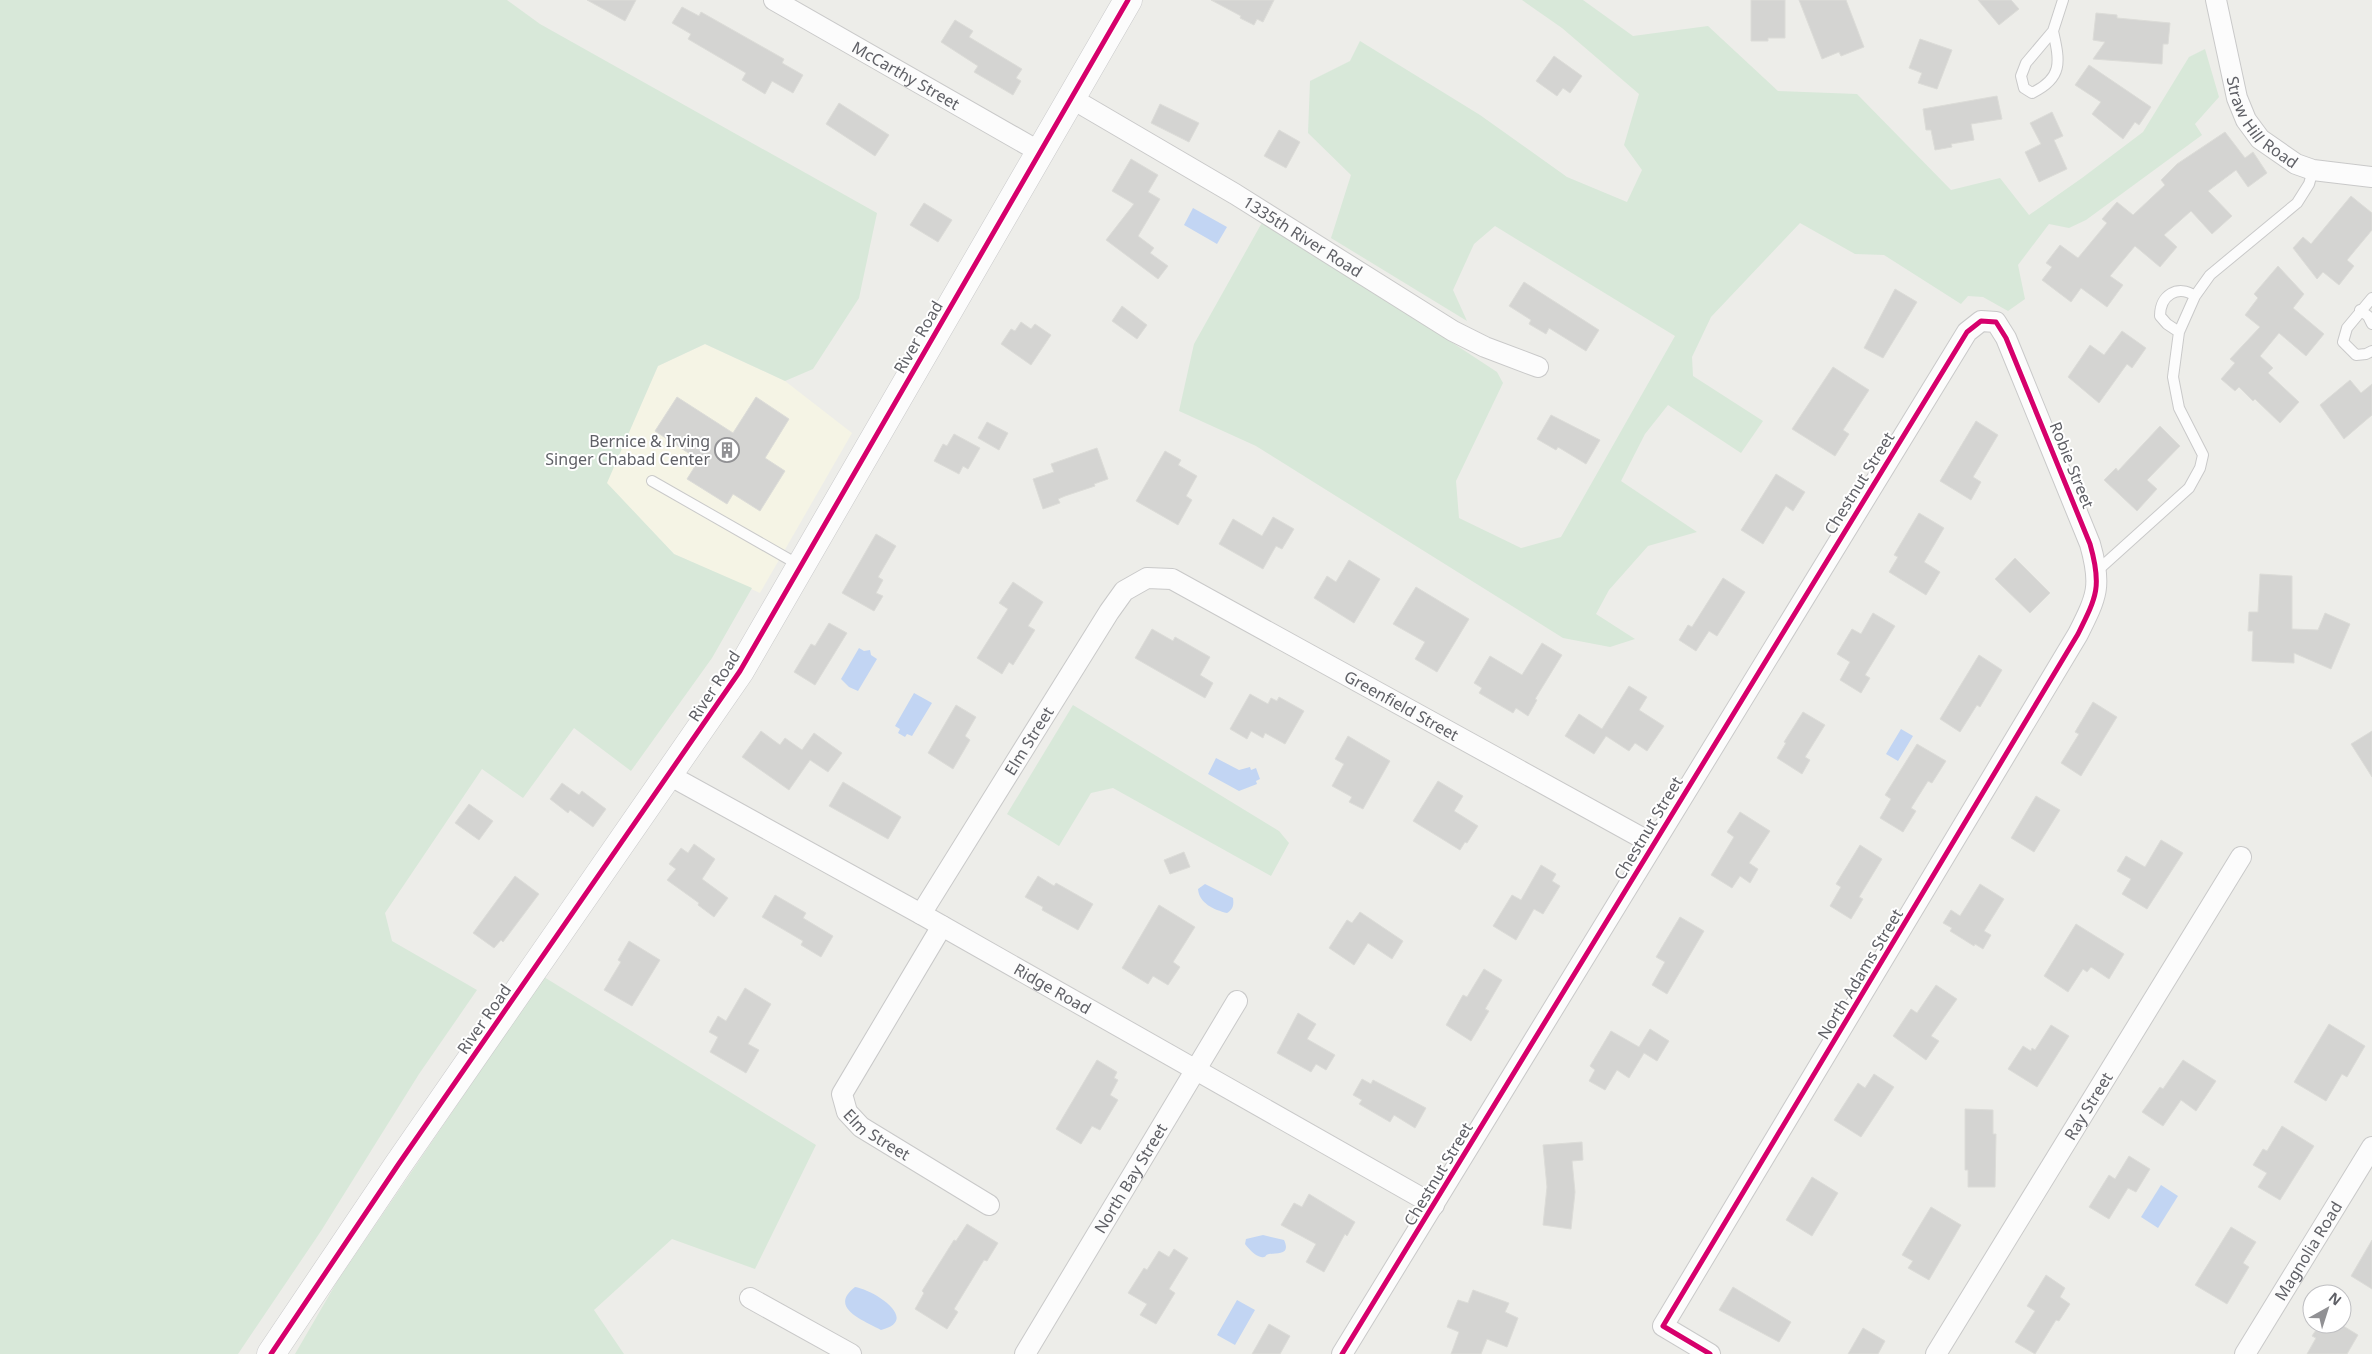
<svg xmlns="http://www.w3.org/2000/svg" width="2372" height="1354" font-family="'Noto Sans',sans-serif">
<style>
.commercial{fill:#f5f4e5}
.green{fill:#d8e8d9}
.water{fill:#c2d5f3}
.building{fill:#d4d4d2;stroke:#dcdcd8}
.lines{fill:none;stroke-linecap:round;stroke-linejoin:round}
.lane-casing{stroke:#c9c9c9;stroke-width:12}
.street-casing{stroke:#c9c9c9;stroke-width:22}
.secondary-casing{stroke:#c9c9ca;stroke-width:29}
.lane{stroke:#fcfcfc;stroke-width:10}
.street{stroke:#fcfcfc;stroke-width:20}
.secondary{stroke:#fcfcfc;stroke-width:28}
.cycleway-casing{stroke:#fff;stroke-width:8}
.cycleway{stroke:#d6006c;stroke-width:5}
.labels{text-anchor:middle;stroke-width:4;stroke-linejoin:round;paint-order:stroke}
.street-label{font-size:16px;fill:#5f6066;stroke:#fff}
.poi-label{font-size:16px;fill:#5f6066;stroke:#fff;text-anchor:end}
</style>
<rect width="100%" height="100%" fill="#edede9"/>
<!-- commercial -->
<path class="commercial" d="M705 344 785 381 852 433 760 593 674 554 606 483 658 366Z"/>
<!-- green -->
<path class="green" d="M0 0H507L540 24 877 213 859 298 813 369 785 381 705 344 658 366 607 483 674 554 752 588 712 658 631 771 574 728 523 798 482 769 385 913 392 941 477 990 419 1074 321 1231 238 1354H0Z
M1522 0H1583L1633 36 1708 26 1778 91 1857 94 1951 190 2000 178 2029 215 2082 178 2143 132 2189 57 2205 49 2219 97 2195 124 2202 135 2086 220 2069 228 2049 224 2018 265 2025 299 2008 311 1983 297 1968 296 1961 304 1884 255 1855 254 1800 223 1711 317 1692 357 1693 376 1763 421 1741 453 1668 405 1645 434 1621 481 1697 532 1648 546 1609 590 1596 614 1635 639 1610 647 1563 638 1256 446 1179 411 1194 344 1264 219 1497 372 1503 383 1456 481 1459 518 1521 548 1561 537 1675 336 1495 226 1474 244 1453 290 1467 321 1331 238 1351 175 1308 133 1310 81 1350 61 1360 41 1480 115 1567 177 1627 202 1642 170 1624 145 1639 94 1562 28Z
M1073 705 1279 831 1289 843 1271 876 1113 788 1091 793 1059 846 1007 814Z
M544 977 816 1145 755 1269 672 1239 594 1310 624 1354H295L338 1280Z"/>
<!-- water -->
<path class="water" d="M1193 208 1227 227 1217 244 1184 225Z
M859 648 864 651 870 650 871 655 877 659 858 691 849 687 841 679Z
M914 693 932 703 912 736 907 734 905 737 898 733 900 729 895 726Z
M1901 729 1913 736 1898 761 1886 754Z
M1216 758 1239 770 1250 767 1251 770 1256 768 1260 779 1256 781 1257 784 1239 791 1208 774Z
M1205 884 1233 898C1234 905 1233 909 1227 913 1214 910 1199 903 1198 889Z
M2161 1185 2178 1196 2158 1228 2141 1217Z
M1263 1235 1284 1240C1291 1255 1278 1253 1269 1254 1264 1255 1267 1258 1261 1257 1255 1256 1249 1249 1245 1244L1246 1239Z
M855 1287C874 1290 921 1320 881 1330 863 1320 828 1308 855 1287Z
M1237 1300 1255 1310 1235 1345 1217 1335Z"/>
<!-- building -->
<path class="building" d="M587 0H636L625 21Z
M1211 0H1274L1263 22 1257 19 1254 25 1240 18 1241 16Z
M1751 0H1785V38H1768V41H1751Z
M1799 0H1846L1864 47 1841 56 1839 52 1822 59Z
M1978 0H2011L2019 9 1999 25Z
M682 7 699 16 701 12 784 59 782 63 803 75 793 93 772 81 765 94 742 80 746 73 688 39 691 34 672 23Z
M2096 13 2117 15V18L2170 23 2168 44H2163L2162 64 2093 59 2105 42 2093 40Z
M955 20 973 31 969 37 1022 69 1016 78 1021 81 1013 95 974 72 978 66 941 42Z
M1920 39 1952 50 1937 89 1918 83 1922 73 1909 68Z
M1554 56 1582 76 1570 93 1563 88 1557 96 1536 81Z
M2089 65 2151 107 2139 125 2135 122 2123 139 2092 114 2101 102 2075 85Z
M1997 96 2002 119 1971 124 1974 140 1951 144 1952 147 1935 150 1931 130H1926L1923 109Z
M839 103 889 135 875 156 826 124Z
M1160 104 1199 123 1189 142 1151 123Z
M2052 112 2063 136 2054 140 2067 169 2039 182 2025 152 2041 144 2030 123Z
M1279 130 1300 142 1286 168 1264 156Z
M2225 132 2245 158 2253 152 2267 173 2248 187 2236 170 2208 191 2232 216 2212 234 2191 211 2164 235 2177 247 2160 267 2135 246 2110 276 2123 285 2107 307 2081 288 2071 302 2042 280 2052 267 2046 263 2060 245 2078 258 2107 223 2102 219 2117 202 2133 215 2165 185 2161 180 2177 164Z
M1131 159 1158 175 1148 192 1160 199 1138 236 1154 248 1150 253 1168 266 1158 279 1106 240 1134 204 1112 191Z
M2351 196 2372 213V230L2347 260 2354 266 2339 285 2323 272 2317 279 2293 248 2303 237 2311 244Z
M924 203 952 220 938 242 910 225Z
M2278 266 2304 294 2293 308 2324 334 2306 356 2279 333 2260 356 2273 368 2268 373 2299 402 2280 423 2255 399 2253 401 2239 387 2235 391 2221 379 2235 363 2230 359 2260 327 2245 315 2258 298 2254 294Z
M1524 282 1599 330 1586 351 1549 328 1546 334 1529 324 1531 320 1509 306Z
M1895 289 1917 302 1883 358 1864 348Z
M1122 306 1147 325 1137 339 1112 321Z
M1021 322 1031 329 1035 324 1051 335 1031 365 1001 344 1011 329 1015 331Z
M2122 331 2146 348 2132 368 2127 364 2099 403 2068 377 2090 345 2104 355Z
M1833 367 1869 390 1843 430 1849 434 1835 456 1792 429Z
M2350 380 2361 393 2372 384V415L2344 439 2320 405Z
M677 397 733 433 756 397 789 419 765 458 785 471 760 511 733 494 727 504 687 479 699 460 655 431Z
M1551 415 1600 440 1586 464 1558 447 1556 450 1537 439Z
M1976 421 1998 435 1973 477 1981 482 1971 500 1940 481Z
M987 422 1008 433 999 450 978 438Z
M2160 426 2180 446 2147 480 2157 489 2137 511 2104 480 2116 468 2118 471Z
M954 434 980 448 968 469 963 466 959 474 934 461 943 444 947 446Z
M1097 448 1108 479 1094 484 1095 486 1065 496 1058 499 1060 503 1043 509 1033 479 1054 472 1051 464Z
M1165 451 1181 460 1178 465 1197 476 1186 496 1192 500 1178 525 1136 501Z
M1776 474 1805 492 1793 511 1786 506 1763 544 1741 530Z
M1919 513 1944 528 1924 562 1940 572 1926 595 1889 572 1898 557 1894 555Z
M1273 517 1294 529 1282 549 1276 546 1263 569 1219 544 1233 519 1262 536Z
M876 534 896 546 878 577 883 580 876 593 883 596 874 611 842 593Z
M2015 558 2050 593 2030 613 1995 579Z
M1349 560 1380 579 1354 623 1314 598 1327 576 1336 582Z
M2260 574 2292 576V629L2318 630 2325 613 2350 624 2331 669 2294 653V663L2252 661 2253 631H2248L2249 612H2258Z
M1723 578 1745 592 1717 636 1709 631 1696 651 1679 640 1688 625 1692 627Z
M1013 582 1043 602 1028 626 1035 630 1013 665 1009 662 1002 674 977 658 1008 609 999 603Z
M1416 587 1469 619 1437 672 1415 659 1425 642 1393 624Z
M1873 613 1895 626 1865 675 1870 678 1861 693 1840 680 1850 662 1837 654 1852 629 1861 634Z
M829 623 847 633 815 685 794 672 811 644 815 646Z
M1152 629 1173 641 1175 637 1210 657 1200 675 1213 683 1205 698 1135 658Z
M1542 643 1562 655 1535 699 1537 700 1528 716 1516 708 1513 713 1479 693 1482 688 1474 683 1490 656 1522 675Z
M1979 655 2002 670 1980 707 1977 705 1960 732 1940 719Z
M1629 686 1647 697 1639 710 1664 726 1647 751 1635 743 1629 751 1606 736 1594 754 1565 736 1579 714 1602 729Z
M1250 694 1268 704 1271 698 1277 701 1279 697 1304 711 1285 744 1265 733 1263 738 1251 731 1247 739 1230 729Z
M2093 702 2117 717 2081 776 2061 763 2079 734 2075 732Z
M956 705 976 717 965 736 970 740 953 769 928 753Z
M1803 712 1825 725 1805 757 1810 760 1802 774 1777 758 1786 743 1784 742Z
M761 731 780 745 785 738 802 750 814 733 842 753 828 772 810 760 789 790 742 757Z
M2372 731V777L2351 744Z
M1348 736 1390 761 1363 809 1349 802 1352 797 1332 786 1344 764 1335 759Z
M1917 744 1946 761 1932 783 1928 781 1911 808 1916 811 1903 832 1880 818 1891 799 1885 795Z
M1438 781 1463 796 1454 811 1478 826 1467 843 1465 842 1460 850 1413 821Z
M843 782 901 817 888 839 829 806Z
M562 783 579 795 582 791 606 809 593 827 570 810 568 813 550 799Z
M2036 796 2060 810 2034 852 2011 838Z
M469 804 493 821 479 840 455 823Z
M1740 812 1770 831 1749 863 1758 869 1750 883 1740 876 1732 888 1711 875 1734 837 1727 832Z
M2161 840 2183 853 2147 909 2122 894 2131 879 2117 871 2126 856 2145 867Z
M694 844 715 859 702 879 728 898 714 917 698 905 699 903 667 880 676 869 669 864 681 848 688 853Z
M1860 845 1882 859 1859 897 1863 899 1851 919 1830 906 1841 887 1836 884Z
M1184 852 1190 867 1170 874 1164 860Z
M1541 865 1556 874 1552 881 1560 886 1543 914 1534 909 1516 940 1493 926 1512 895 1521 900Z
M515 876 539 894 503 942 501 940 494 948 473 933Z
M1038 876 1054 886 1056 883 1093 904 1078 930 1042 910 1043 907 1025 897Z
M1980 884 2004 899 1984 931 1991 935 1983 949 1975 944 1974 946 1950 931 1952 928 1943 923 1951 910 1960 916Z
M775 895 806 913 803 918 833 936 821 957 801 945 803 941 762 917Z
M1159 905 1195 927 1173 962 1180 967 1168 985 1153 976 1148 984 1122 968Z
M1360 912 1403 941 1392 959 1368 943 1354 965 1329 948 1347 920 1352 923Z
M1680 917 1704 931 1667 994 1652 985 1665 962 1656 957Z
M2076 924 2124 954 2109 979 2091 967 2087 972 2083 969 2068 992 2044 976Z
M629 941 660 960 632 1006 604 990 621 962 618 960Z
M1484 969 1502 980 1485 1009 1489 1011 1471 1041 1446 1025 1463 995 1467 997Z
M1936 985 1957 999 1931 1036 1939 1041 1926 1060 1893 1036 1911 1009 1917 1013Z
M745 988 771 1004 748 1044 759 1050 746 1073 710 1052 718 1037 709 1032 718 1016 726 1021Z
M1298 1013 1316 1024 1307 1039 1335 1055 1326 1070 1316 1064 1311 1072 1277 1053Z
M2329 1024 2365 1046 2347 1077 2342 1074 2326 1101 2294 1082Z
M2051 1025 2069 1036 2037 1087 2008 1069 2023 1046 2031 1051 2032 1048 2035 1050Z
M1650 1029 1669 1041 1657 1061 1644 1053 1629 1078 1617 1070 1605 1090 1589 1081 1595 1070 1590 1066 1611 1031 1639 1047Z
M1097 1060 1117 1072 1114 1078 1118 1080 1110 1095 1118 1100 1100 1130 1092 1126 1081 1144 1056 1129Z
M2183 1060 2216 1081 2196 1111 2181 1100 2163 1126 2142 1112 2160 1087 2163 1089Z
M1874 1074 1894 1087 1861 1137 1834 1120 1858 1083 1865 1088Z
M1362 1079 1371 1084 1373 1080 1426 1108 1415 1128 1394 1115 1390 1122 1359 1104 1362 1100 1353 1095Z
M1965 1109 1993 1110V1134H1996L1995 1187H1968V1170H1965Z
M2282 1126 2314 1146 2280 1200 2258 1187 2267 1173 2253 1165 2263 1149 2267 1151Z
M1582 1142 1583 1160 1572 1161 1575 1192 1571 1229 1543 1225 1547 1187 1543 1145Z
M2129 1156 2150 1169 2136 1192 2128 1188 2109 1219 2089 1207 2109 1175 2115 1179Z
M1812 1177 1838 1193 1812 1236 1786 1220Z
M1309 1194 1355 1222 1347 1236 1345 1234 1324 1272 1306 1262 1316 1244 1281 1225 1294 1203 1302 1207Z
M1931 1207 1961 1225 1929 1280 1908 1268 1913 1261 1902 1255Z
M967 1224 998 1243 987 1261 984 1260 954 1309 958 1312 947 1329 915 1309 924 1293 922 1291 954 1240 956 1241Z
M2231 1227 2256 1242 2243 1263 2249 1267 2227 1304 2195 1285Z
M2372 1240V1289L2351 1276Z
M1174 1249 1188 1258 1169 1289 1175 1293 1156 1324 1140 1315 1147 1304 1128 1293 1144 1268 1147 1270 1159 1251 1169 1257Z
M2046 1275 2065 1288 2060 1297 2070 1304 2059 1321 2056 1320 2035 1354 2015 1342 2035 1311 2027 1306Z
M1733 1287 1791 1322 1779 1342 1719 1310Z
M1473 1290 1509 1303 1505 1312 1518 1318 1507 1347 1487 1339 1481 1354H1451L1459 1332 1447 1327 1458 1300 1468 1303Z
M1269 1324 1290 1336 1280 1354H1252Z
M2320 1324H2340L2358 1335 2347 1354H2307L2316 1338 2312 1336Z
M1863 1328 1885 1341 1878 1354H1848Z"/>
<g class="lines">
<defs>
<path id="lane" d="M2053 31C2060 62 2063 78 2032 93L2024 88 2021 76 2026 63 2053 31 2063 0
M2372 298 2347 328 2343 342 2356 355 2366 354 2372 351
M2360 310 2368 316 2372 324
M2179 332 2167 324 2160 316C2160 295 2178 284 2195 296
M652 481 799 565
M2098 570 2189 488 2200 468 2203 455 2179 408 2173 377 2179 332 2195 296 2210 275 2297 203 2309 184 2313 170"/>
<g id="street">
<path id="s1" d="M774 0 1040 152"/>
<path id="s2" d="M2216 0 2237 98 2246 120 2260 139 2296 164 2313 170 2372 177"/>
<path id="s3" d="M1071 98 1235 194 1453 331 1485 347 1538 367"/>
<path id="s4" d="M669 775 921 914 1434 1205"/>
<path id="s5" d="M921 914 1109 612 1124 591 1147 578 1172 579 1653 844"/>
<path id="s6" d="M942 926 842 1094 847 1112 861 1127 989 1205"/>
<path d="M750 1298 851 1354"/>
<path id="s7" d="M1025 1354 1237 1001"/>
<path d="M1342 1354 1967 332 1981 321 1996 322 2006 338 2090 544C2102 586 2097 596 2078 634L1663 1326 1710 1354"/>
<path id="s8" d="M1936 1354 2241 857"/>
<path id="s9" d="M2245 1354 2372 1147"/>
</g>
<path id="secondary" d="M271 1354 398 1165 740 671 1128 0"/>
</defs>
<!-- lane casing -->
<use href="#lane" class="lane-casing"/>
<!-- street casing -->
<use href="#street" class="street-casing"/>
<!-- secondary casing -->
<use href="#secondary" class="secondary-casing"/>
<!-- lane -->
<use href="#lane" class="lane"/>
<!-- street -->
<use href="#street" class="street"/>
<!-- secondary -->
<use href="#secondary" class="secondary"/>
<defs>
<path id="cycleway" d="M271 1354 398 1165 740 671 1128 0
M1342 1354 1967 332 1981 321 1996 322 2006 338 2090 544C2102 586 2097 596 2078 634L1663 1326 1710 1354"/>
</defs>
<!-- cycleway casing -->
<use href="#cycleway" class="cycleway-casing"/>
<!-- cycleway -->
<use href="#cycleway" class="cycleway"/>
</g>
<!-- icons -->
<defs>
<symbol id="building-ring" viewBox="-11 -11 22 22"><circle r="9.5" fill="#fff" stroke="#919194" stroke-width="1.5"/><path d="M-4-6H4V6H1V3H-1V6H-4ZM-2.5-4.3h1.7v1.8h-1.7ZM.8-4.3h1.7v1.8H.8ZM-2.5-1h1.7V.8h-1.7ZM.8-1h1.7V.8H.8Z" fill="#919194"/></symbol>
</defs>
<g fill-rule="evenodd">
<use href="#building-ring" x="713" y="436" width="28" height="28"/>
</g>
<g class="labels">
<!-- street labels -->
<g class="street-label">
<text dy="6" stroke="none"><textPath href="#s1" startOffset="152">McCarthy Street</textPath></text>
<text dy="6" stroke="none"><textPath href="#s2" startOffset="135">Straw Hill Road</textPath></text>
<text dy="6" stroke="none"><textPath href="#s3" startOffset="270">1335th River Road</textPath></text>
<text transform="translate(918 337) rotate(-60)" y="6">River Road</text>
<text transform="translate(2072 465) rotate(68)" y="6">Robie Street</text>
<text transform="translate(1859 483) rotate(-58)" y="6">Chestnut Street</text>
<text transform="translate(714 686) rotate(-57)" y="6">River Road</text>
<text dy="6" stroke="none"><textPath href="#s5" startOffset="695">Greenfield Street</textPath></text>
<text dy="6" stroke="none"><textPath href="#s5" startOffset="204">Elm Street</textPath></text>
<text transform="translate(1648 828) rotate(-59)" y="6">Chestnut Street</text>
<text transform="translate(1860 974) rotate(-59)" y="6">North Adams Street</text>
<text dy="6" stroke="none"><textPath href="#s4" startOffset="439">Ridge Road</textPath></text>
<text transform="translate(484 1019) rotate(-55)" y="6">River Road</text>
<text dy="6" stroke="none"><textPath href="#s8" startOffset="291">Ray Street</textPath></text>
<text dy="6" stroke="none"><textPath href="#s6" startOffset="252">Elm Street</textPath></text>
<text transform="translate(1438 1174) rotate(-59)" y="6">Chestnut Street</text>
<text dy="6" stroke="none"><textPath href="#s7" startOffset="205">North Bay Street</textPath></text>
<text dy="6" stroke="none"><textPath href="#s9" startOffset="121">Magnolia Road</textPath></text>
</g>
<!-- poi labels -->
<g class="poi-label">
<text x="710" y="447">Bernice &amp; Irving<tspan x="710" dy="18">Singer Chabad Center</tspan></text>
</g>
</g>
<!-- north arrow -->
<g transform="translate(2327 1309) rotate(39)"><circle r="24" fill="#ffffff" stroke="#bfbfc2"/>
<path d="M0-4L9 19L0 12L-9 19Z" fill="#919194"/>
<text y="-8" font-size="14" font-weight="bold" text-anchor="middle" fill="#5f6066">N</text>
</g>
</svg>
